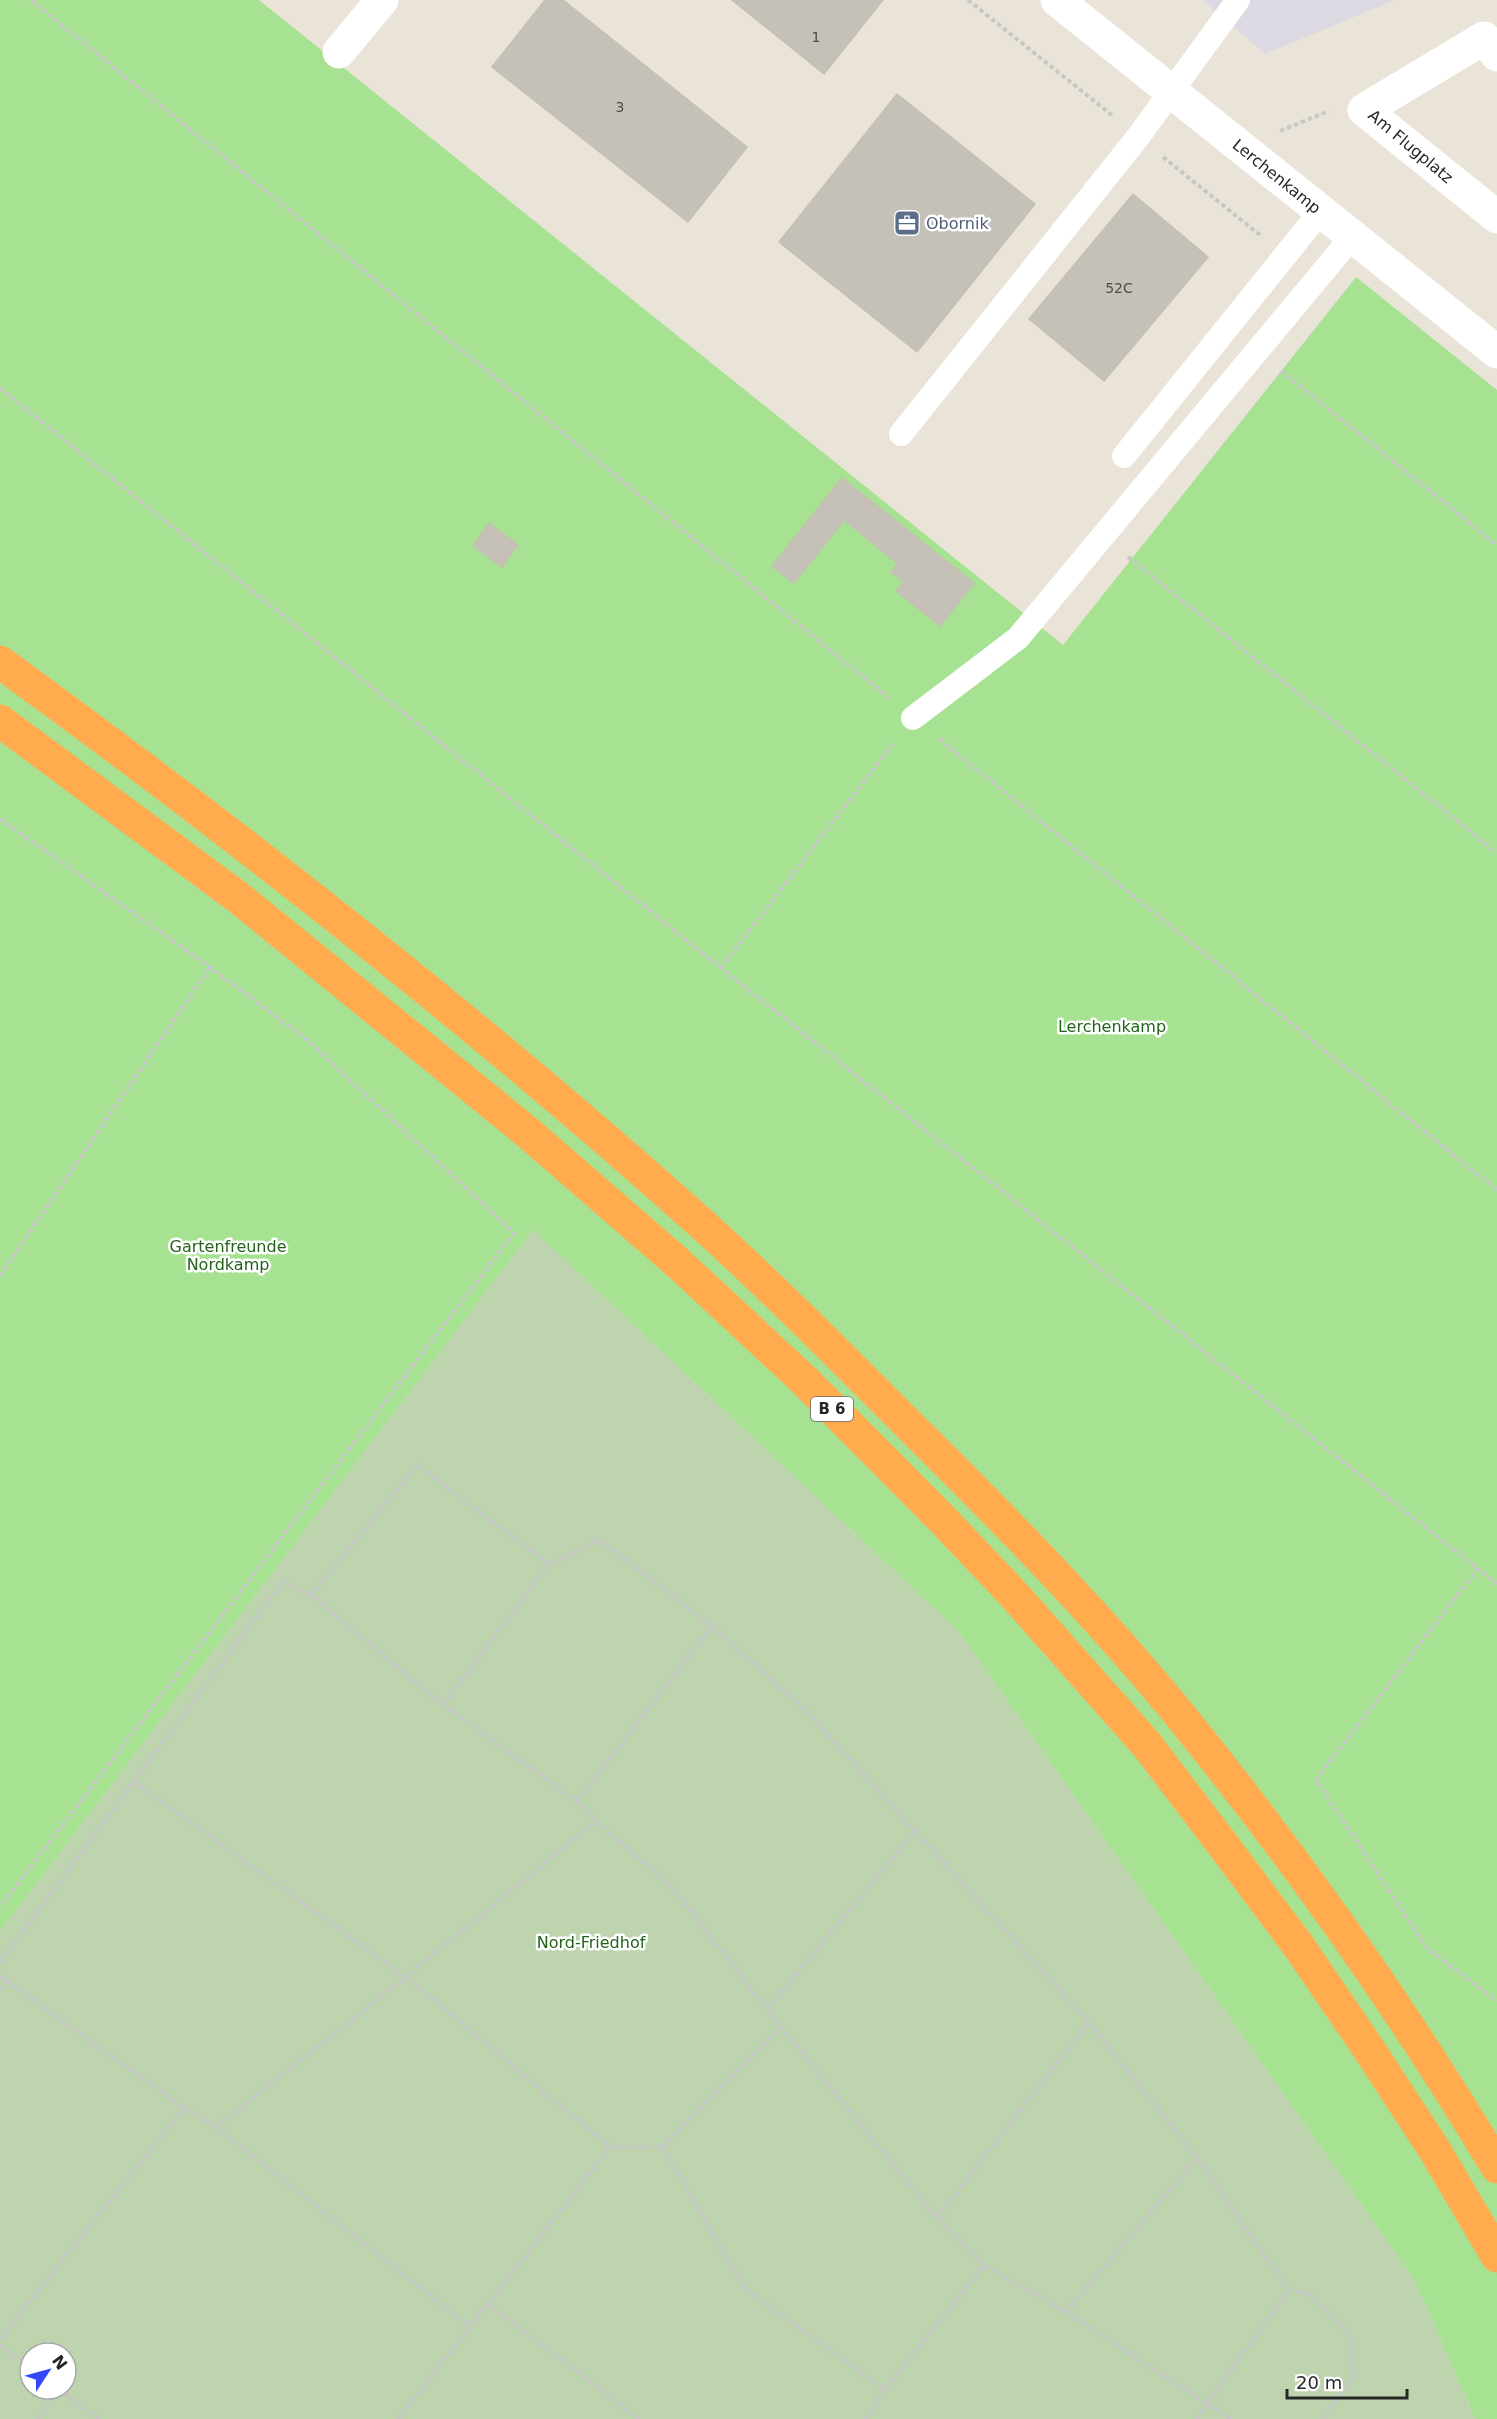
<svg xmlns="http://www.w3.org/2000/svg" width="1497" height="2419" font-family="'DejaVu Sans',sans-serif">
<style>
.industrial{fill:#dcd9e2}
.green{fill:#a7e293}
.cemetery{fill:#bed4af;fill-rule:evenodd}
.building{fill:#c5c1b8;stroke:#c5c0b2;stroke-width:1.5}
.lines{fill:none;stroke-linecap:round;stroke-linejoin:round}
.path{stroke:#c7c7c7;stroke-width:4;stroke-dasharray:4.5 3;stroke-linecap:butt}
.lane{stroke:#fff;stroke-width:24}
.street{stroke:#fff;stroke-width:33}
.secondary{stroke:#fff;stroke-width:33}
.highway{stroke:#ffab4e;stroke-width:33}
.labels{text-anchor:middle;stroke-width:5;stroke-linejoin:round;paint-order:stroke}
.number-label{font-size:14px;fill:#4e4e4b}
.shield{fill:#fff;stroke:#686868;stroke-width:1.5}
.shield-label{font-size:15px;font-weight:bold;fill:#272727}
.street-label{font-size:16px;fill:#272727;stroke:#fff}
.service-label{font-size:16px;fill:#4e5e75;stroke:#fff;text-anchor:start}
.park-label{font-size:16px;fill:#216318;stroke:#fff}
</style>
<rect width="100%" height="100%" fill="#eae4d8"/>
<!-- industrial -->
<path class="industrial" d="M1202 0H1395L1265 54Z"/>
<!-- green -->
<path class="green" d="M0 0H259L1063 645 1356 277 1497 390V2419H1475L1415 2281 959 1632 533 1230 0 1932Z"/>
<!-- cemetery -->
<path class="cemetery" d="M533 1230 959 1632 1415 2281 1475 2419H0V1932ZM30 2353H66V2389H30Z"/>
<!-- building -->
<path class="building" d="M545 0H563L747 147 688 222 492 67Z
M732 0H883L824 74Z
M897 94 1035 204 917 352 779 242Z
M1133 194 1208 257 1104 381 1029 319Z
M842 478 974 583 940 626 896 591 904 582 891 572 898 564 844 520 794 583 772 566Z
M489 523 518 545 502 567 473 546Z"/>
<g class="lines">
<!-- path -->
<path class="path" d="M31 0 889 698
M968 0 1113 116
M1280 131 1329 111
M1163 157 1260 235
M1281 371 1497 545
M0 388 721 968 1497 1584
M1128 557 1497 853
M939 739 1497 1190
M0 819 210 967 305 1038 514 1233 0 1907
M721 968 894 742
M0 1276 210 967
M1478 1568 1316 1780 1427 1948 1497 2001
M443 1705 549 1564
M134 1782 406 1977 610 2147
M577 1801 712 1626
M0 1962 283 1581 311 1595
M0 1976 7 1981 0 1991
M7 1981 184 2108 216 2127 469 2326
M767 2010 915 1831
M216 2127 406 1977 596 1821
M663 2147 744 2288 885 2390
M937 2218 1089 2022
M487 2303 639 2419
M1066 2312 1197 2158
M0 2339 184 2108
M0 2345 30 2367
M59 2389 99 2419
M37 2419 60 2389
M398 2419 610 2147H663L781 2027
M865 2419 885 2390 984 2265
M1196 2419 1289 2290 1309 2294 1350 2334 1354 2378 1322 2419
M1231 2419 1066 2312 984 2265 937 2218 781 2027 673 1888 596 1821 577 1801 443 1705 311 1595 417 1465 549 1564 599 1540 712 1626 804 1709 1089 2022 1197 2158 1289 2290"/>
<!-- lane -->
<path class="lane" d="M901 434 1138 137 1238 0
M1124 456 1321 211
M913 718 1018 638 1352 237"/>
<!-- street -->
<path class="street" d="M339 52 382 0
M1497 55 1484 38 1364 110 1497 217"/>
<!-- secondary -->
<path class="secondary" d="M1057 0 1497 352"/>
<!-- highway -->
<path class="highway" d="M0 662C243 839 481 1026 704 1226 776 1291 844 1360 912 1428 1006 1521 1099 1616 1183 1719 1298 1861 1403 2010 1497 2167
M0 721 239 898 526 1131 678 1263 804 1380 944 1521 1016 1597 1147 1745 1217 1837 1300 1948 1368 2048 1434 2149 1497 2256"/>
</g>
<!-- icons -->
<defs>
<symbol id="office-square" viewBox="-11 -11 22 22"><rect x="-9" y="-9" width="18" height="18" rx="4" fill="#5c6f8a" stroke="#fff"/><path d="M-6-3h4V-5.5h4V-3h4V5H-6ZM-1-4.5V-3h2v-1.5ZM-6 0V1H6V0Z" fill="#fff"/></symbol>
</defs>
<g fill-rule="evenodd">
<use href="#office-square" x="892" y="208" width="30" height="30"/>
</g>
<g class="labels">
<!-- number labels -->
<g class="number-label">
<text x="816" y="42">1</text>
<text x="620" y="112">3</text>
<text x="1119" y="293">52C</text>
</g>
<!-- shield labels -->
<rect class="shield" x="811" y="1397" width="42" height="24" rx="4.5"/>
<g class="shield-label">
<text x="832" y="1414">B 6</text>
</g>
<!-- street labels -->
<g class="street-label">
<text transform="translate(1411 146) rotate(40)" y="6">Am Flugplatz</text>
<text transform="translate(1277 176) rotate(39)" y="6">Lerchenkamp</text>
</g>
<!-- service labels -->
<g class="service-label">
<text x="926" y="229">Obornik</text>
</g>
<!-- park labels -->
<g class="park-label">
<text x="1112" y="1032">Lerchenkamp</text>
<text x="228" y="1252">Gartenfreunde<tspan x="228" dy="18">Nordkamp</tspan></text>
<text x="591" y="1948">Nord-Friedhof</text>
</g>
</g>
<!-- north arrow -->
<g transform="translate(48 2371) rotate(54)"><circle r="28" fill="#ffffff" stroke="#a9a9a9" stroke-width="1.5"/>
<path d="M0-4.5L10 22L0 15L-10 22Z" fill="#3447fb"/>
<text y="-9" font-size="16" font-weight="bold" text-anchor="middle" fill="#272727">N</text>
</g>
<!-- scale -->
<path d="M1287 2389v9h120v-9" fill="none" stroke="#272727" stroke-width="3"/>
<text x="1296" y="2389" font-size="18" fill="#272727" stroke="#ffffff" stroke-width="4.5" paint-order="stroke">20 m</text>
</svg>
